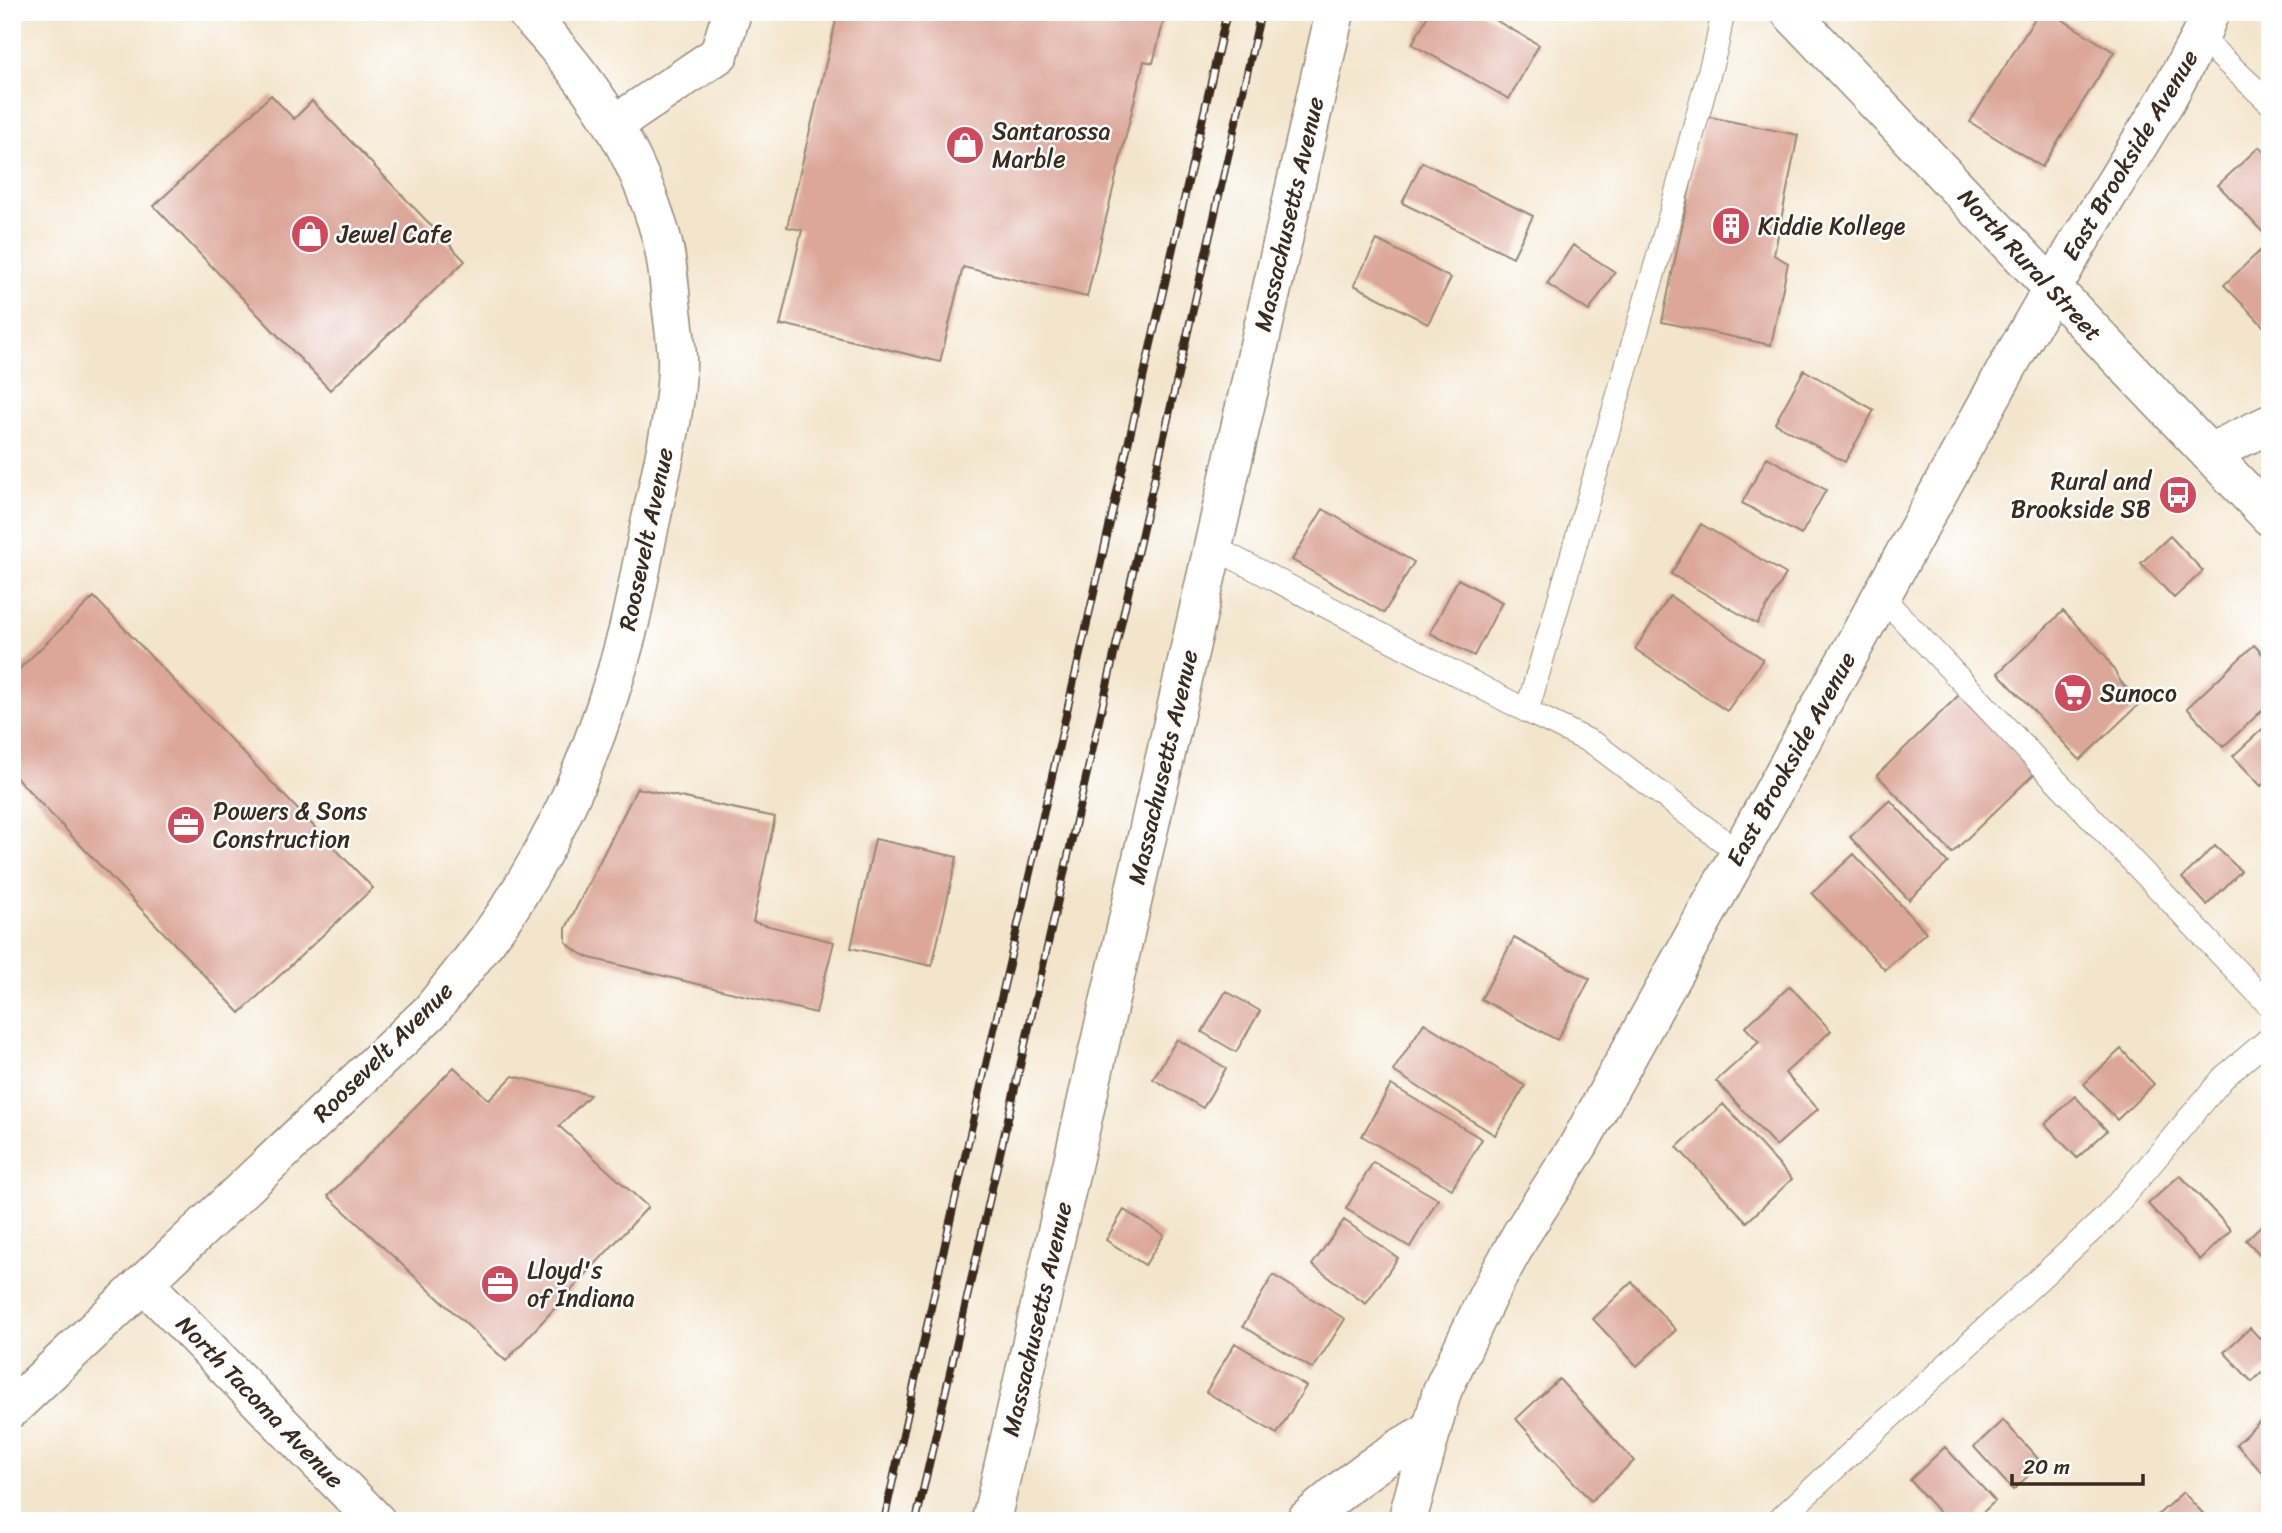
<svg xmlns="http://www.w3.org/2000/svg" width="2282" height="1533" font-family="Sriracha,sans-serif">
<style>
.building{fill:#dca699}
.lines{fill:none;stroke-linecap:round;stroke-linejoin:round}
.lane-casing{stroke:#978875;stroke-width:25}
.street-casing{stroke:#978875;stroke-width:41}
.secondary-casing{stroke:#978875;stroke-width:41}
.lane{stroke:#fff;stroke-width:23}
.street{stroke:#fff;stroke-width:38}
.secondary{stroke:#fff;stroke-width:38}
.rail-casing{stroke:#3b2a1e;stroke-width:8}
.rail{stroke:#fff;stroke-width:5;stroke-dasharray:16;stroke-linecap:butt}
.labels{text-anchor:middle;stroke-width:5;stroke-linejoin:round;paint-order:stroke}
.poi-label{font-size:24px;fill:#3b2a1e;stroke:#fff;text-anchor:start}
.street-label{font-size:24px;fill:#3b2a1e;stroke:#fff}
</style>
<rect width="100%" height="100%" fill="#fff"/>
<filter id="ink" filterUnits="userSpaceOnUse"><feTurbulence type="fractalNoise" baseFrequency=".0143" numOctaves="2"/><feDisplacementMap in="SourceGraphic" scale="14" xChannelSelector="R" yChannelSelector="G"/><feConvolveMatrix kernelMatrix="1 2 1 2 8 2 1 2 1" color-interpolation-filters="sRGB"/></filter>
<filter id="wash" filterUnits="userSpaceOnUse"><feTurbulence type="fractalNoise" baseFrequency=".00686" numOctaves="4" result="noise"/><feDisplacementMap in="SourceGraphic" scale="28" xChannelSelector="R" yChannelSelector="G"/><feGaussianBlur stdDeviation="1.57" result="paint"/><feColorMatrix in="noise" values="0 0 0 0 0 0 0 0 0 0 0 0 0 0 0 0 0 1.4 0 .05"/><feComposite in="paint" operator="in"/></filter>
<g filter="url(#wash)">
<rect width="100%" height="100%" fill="#f3e5cc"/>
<g id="blocks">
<!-- building -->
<path class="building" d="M838 12H1166L1153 63 1144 61 1087 297 963 267 940 362 787 325 780 326 802 230 787 227Z
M1430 12H1481L1539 45 1509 99 1412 44Z
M2039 12H2050L2114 52 2042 167 1970 122Z
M271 95 294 119 312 101 465 261 330 390 154 206Z
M1705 116 1798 135 1774 255 1788 263 1771 345 1662 322Z
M2259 147 2270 158V240L2218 185Z
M1422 162 1533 216 1513 257 1402 203Z
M1377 240 1451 278 1428 324 1354 285Z
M1573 245 1615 272 1589 311 1547 284Z
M2263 248 2270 256V333L2224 285Z
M1804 370 1874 410 1845 462 1775 423Z
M1767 457 1826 490 1801 535 1742 503Z
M1323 509 1414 562 1384 613 1292 560Z
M1701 524 1786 574 1757 624 1671 574Z
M2170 536 2203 571 2174 598 2141 563Z
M1458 579 1502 602 1474 656 1430 633Z
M1670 596 1763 659 1727 711 1635 649Z
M94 597 373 888 240 1013 12 773V676Z
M2063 611 2105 655 2121 682 2140 703 2080 760 1998 673Z
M2254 645 2270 662V703L2223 747 2187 708Z
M1959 695 2035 773 1952 853 1877 775Z
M2270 722V778L2261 786 2233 756Z
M637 788 775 817 753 922 834 942 816 1013 590 958 576 951 566 942V928Z
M1890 800 1948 863 1909 900 1850 837Z
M875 839 957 857 932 966 851 948Z
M2215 846 2241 871 2207 905 2182 878Z
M1854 854 1926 932 1885 970 1812 893Z
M1514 938 1590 979 1557 1040 1481 999Z
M1790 986 1831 1031 1785 1073 1818 1109 1776 1146 1716 1081 1759 1042 1745 1027Z
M1226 991 1260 1011 1236 1052 1202 1032Z
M1424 1023 1525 1086 1495 1135 1393 1071Z
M1177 1039 1226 1068 1203 1108 1153 1079Z
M2121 1049 2154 1084 2117 1120 2084 1084Z
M454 1067 489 1100 513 1076 590 1095 559 1126 648 1207 506 1361 328 1196Z
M1391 1085 1482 1139 1452 1189 1362 1136Z
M2075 1096 2107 1131 2077 1158 2045 1124Z
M1723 1104 1792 1179 1747 1222 1677 1147Z
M1373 1162 1438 1199 1410 1247 1346 1209Z
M2180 1175 2231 1230 2200 1260 2148 1204Z
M1124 1210 1164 1235 1145 1265 1106 1240Z
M2270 1217V1265L2246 1240Z
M1344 1220 1398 1258 1366 1304 1312 1265Z
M1273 1275 1345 1319 1313 1369 1243 1326Z
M1632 1282 1676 1330 1637 1366 1593 1319Z
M2250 1328 2270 1349V1365L2252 1382 2224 1352Z
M1235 1343 1306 1386 1277 1434 1206 1392Z
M1559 1379 1634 1461 1591 1501 1516 1419Z
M2270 1412V1481L2236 1444Z
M2003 1420 2042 1463 2013 1490 1974 1447Z
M1945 1447 1995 1501 1974 1521H1947L1910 1480Z
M2183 1492 2210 1521H2151Z"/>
</g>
</g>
<g filter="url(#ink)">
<use href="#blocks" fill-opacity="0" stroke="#978875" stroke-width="2"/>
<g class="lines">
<defs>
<path id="lane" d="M2200 37 2270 103
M1213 547 1527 711 1595 744 1739 853
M1881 596 2270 1006
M1527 711 1670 216 1717 44 1722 17 1725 12
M1778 1521 2106 1217 2224 1077 2270 1038"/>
<path id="street" d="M614 125 719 54 732 12
M2209 453 2270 424
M144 1283 376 1521
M12 1408 430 1012C462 972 496 932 522 888 570 811 604 722 627 634 637 595 643 554 652 515 662 465 678 407 677 357 676 339 673 320 671 302 669 280 667 257 661 236 635 145 590 81 526 12
M1305 1521C1345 1486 1385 1454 1432 1430
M1407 1521 1442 1391 1488 1295 1522 1233 1578 1146 2012 359 2077 245 2166 100 2200 37 2210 12"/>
<path id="secondary" d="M1790 12 2270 517
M991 1521 1335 12"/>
</defs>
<!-- lane casing -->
<use href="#lane" class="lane-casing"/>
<!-- street casing -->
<use href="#street" class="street-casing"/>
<!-- secondary casing -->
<use href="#secondary" class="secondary-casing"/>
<!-- lane -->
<use href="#lane" class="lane"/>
<!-- street -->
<use href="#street" class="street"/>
<!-- secondary -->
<use href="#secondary" class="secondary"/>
<defs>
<path id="rail" d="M884 1521 949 1226 1227 12
M916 1521 1261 12"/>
</defs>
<!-- rail casing -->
<use href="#rail" class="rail-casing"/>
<!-- rail -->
<use href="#rail" class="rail"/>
</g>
</g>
<!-- icons -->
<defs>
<symbol id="shop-disc" viewBox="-11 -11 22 22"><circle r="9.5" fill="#d1495b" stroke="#fff"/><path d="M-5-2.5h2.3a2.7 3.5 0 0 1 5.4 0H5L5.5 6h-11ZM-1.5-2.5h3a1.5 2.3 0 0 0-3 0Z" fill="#fff"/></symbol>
<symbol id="building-disc" viewBox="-11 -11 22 22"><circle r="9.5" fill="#d1495b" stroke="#fff"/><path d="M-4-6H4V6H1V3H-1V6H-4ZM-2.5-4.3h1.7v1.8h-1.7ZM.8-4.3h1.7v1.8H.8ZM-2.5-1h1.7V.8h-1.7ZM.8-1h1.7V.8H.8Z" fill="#fff"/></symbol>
<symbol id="bus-disc" viewBox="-11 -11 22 22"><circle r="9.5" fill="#d1495b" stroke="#fff"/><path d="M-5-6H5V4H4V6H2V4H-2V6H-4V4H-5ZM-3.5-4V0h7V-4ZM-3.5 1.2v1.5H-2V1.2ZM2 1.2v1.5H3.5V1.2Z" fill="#fff"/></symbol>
<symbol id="supermarket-disc" viewBox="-11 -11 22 22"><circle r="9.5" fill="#d1495b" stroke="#fff"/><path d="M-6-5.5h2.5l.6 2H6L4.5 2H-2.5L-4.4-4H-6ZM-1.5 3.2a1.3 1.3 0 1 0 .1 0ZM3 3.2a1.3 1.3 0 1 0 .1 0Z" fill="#fff"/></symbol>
<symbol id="office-disc" viewBox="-11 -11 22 22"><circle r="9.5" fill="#d1495b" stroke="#fff"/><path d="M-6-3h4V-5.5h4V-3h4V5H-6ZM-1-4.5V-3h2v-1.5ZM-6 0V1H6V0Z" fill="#fff"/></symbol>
</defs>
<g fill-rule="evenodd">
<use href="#shop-disc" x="943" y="123" width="44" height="44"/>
<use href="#building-disc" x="1709" y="204" width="44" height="44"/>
<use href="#shop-disc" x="288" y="212" width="44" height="44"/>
<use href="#bus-disc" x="2156" y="473" width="44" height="44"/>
<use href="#supermarket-disc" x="2051" y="671" width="44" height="44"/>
<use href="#office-disc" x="164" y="803" width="44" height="44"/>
<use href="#office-disc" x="478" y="1262" width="44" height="44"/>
</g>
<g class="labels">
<!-- poi labels -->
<g class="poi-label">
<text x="992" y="139">Santarossa<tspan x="992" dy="28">Marble</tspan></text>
<text x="1758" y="234">Kiddie Kollege</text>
<text x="337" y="242">Jewel Cafe</text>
<text x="2151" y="489" text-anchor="end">Rural and<tspan x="2151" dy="28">Brookside SB</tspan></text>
<text x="2100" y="701">Sunoco</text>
<text x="213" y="819">Powers &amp; Sons<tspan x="213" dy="28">Construction</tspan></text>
<text x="527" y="1278">Lloyd's<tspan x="527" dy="28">of Indiana</tspan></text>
</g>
<!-- street labels -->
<g class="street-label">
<text transform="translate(2130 155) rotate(-59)" y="8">East Brookside Avenue</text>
<text transform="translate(1289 214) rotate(-77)" y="8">Massachusetts Avenue</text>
<text transform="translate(2030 265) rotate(47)" y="8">North Rural Street</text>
<text transform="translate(646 539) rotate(-78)" y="8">Roosevelt Avenue</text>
<text transform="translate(1791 759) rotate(-61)" y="8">East Brookside Avenue</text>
<text transform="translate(1163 767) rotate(-77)" y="8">Massachusetts Avenue</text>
<text transform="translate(383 1052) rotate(-45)" y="8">Roosevelt Avenue</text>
<text transform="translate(1037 1319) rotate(-77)" y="8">Massachusetts Avenue</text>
<text transform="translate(260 1402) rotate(46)" y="8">North Tacoma Avenue</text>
</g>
</g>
<!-- margin -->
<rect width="2282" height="1533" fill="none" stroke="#fff" stroke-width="42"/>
<!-- scale -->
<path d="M2012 1474v10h131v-10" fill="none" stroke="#3b2a1e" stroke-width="3.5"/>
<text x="2023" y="1474" font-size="21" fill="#3b2a1e" stroke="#ffffff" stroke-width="5" paint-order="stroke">20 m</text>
</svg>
